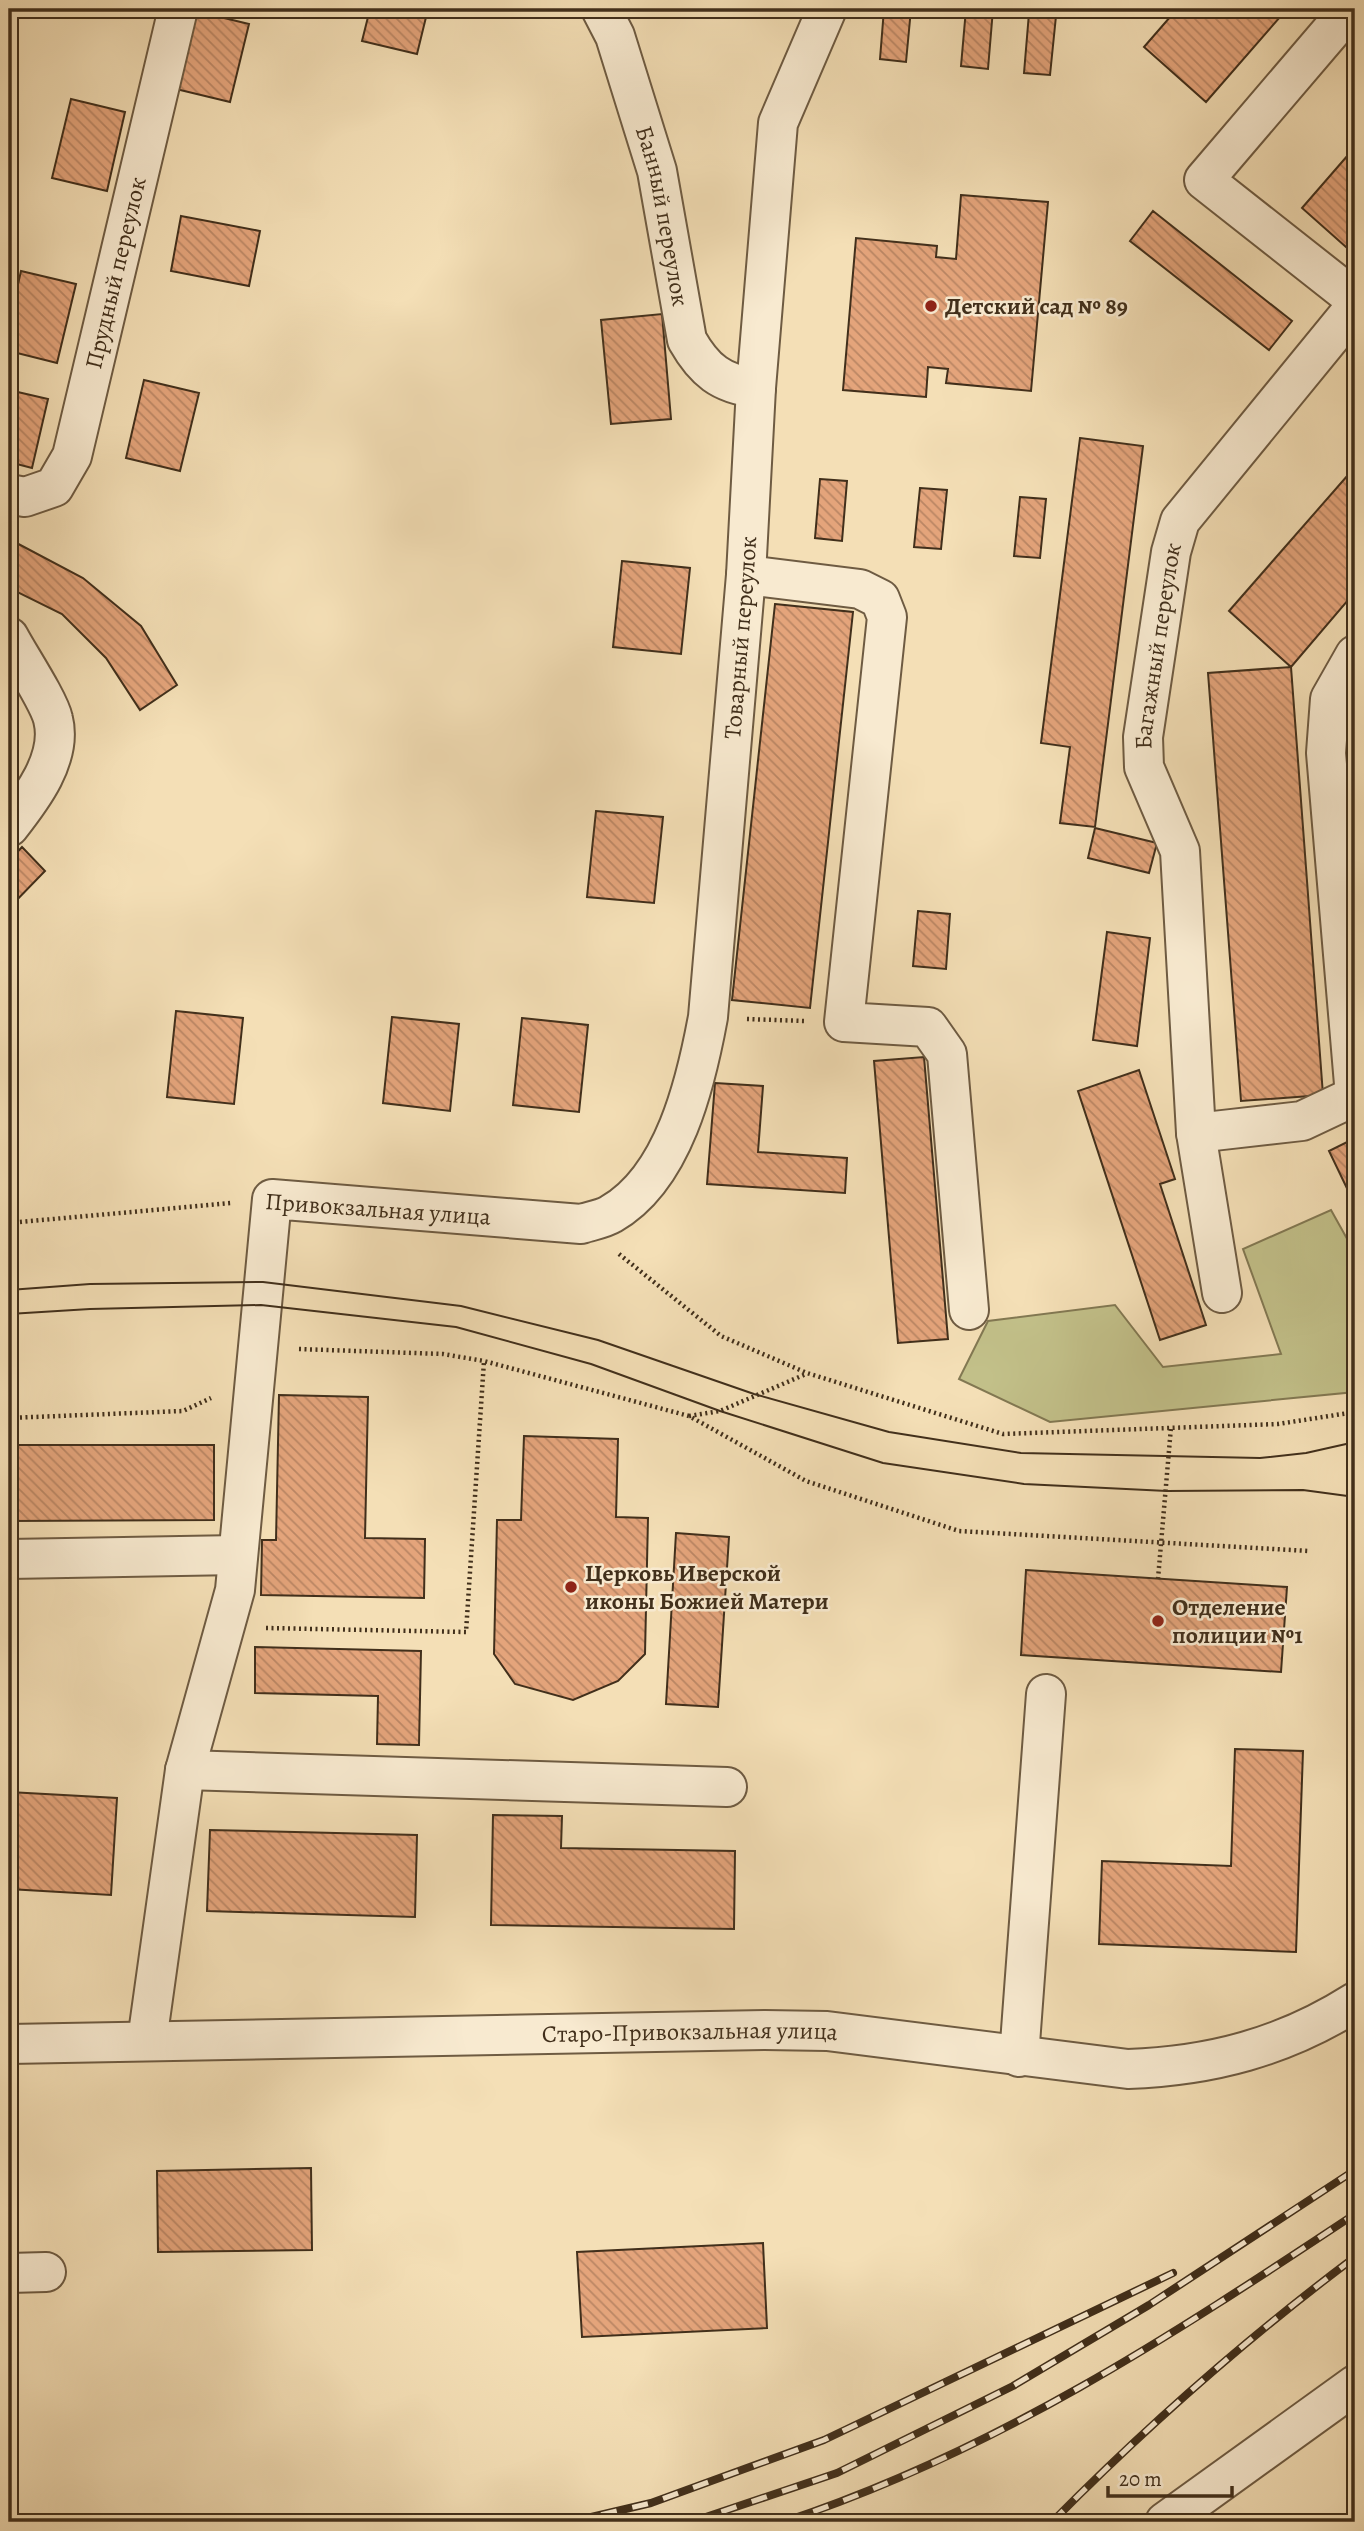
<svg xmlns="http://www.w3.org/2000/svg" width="1364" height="2531" font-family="Alegreya,serif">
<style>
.green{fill:#c2c089;stroke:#827852;stroke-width:2}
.building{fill:url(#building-back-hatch);stroke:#412f1b;stroke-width:2}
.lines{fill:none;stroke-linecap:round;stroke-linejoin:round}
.minor-casing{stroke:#6e5b42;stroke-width:42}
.path{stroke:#412f1b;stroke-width:4.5;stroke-dasharray:2 3.5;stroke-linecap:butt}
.minor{stroke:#f8ead0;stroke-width:38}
.tram{stroke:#412f1b;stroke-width:2}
.rail-casing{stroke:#412f1b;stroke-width:8}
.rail{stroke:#f8ead0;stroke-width:5;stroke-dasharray:16;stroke-linecap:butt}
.poi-dot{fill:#8f2418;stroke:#f8ead0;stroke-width:2.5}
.labels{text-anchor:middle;stroke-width:5;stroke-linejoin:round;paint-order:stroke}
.street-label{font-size:24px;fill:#412f1b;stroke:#f8ead0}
.poi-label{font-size:24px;font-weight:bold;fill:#412f1b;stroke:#f8ead0;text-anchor:start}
</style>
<defs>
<pattern id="building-back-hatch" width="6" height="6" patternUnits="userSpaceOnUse" patternTransform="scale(1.75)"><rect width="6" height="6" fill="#e4a47b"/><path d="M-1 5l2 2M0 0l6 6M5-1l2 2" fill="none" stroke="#ba8664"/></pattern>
</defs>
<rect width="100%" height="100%" fill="#f4dfb6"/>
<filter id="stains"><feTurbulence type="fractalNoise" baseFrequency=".00286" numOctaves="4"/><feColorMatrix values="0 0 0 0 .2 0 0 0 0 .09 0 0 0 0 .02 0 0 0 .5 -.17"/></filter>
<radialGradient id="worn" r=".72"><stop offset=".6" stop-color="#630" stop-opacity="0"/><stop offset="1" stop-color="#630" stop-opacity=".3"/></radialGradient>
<!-- green -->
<path class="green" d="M1331 1210 1355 1253V1392L1050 1422 959 1379 988 1321 1115 1305 1163 1367 1281 1354 1243 1249Z"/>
<!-- building -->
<path class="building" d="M370 9H428L417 54 362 41Z
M884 9H911L906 62 880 59Z
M966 9H993L988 69 961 66Z
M1177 9H1287L1206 102 1144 47Z
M195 11 249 24 230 102 176 89Z
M1029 13 1056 16 1050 75 1024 73Z
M71 99 125 112 107 191 52 178Z
M1355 147V255L1302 208Z
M961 195 1048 202 1031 391 946 383 948 369 928 367 926 397 843 390 856 238 937 246 936 257 956 259Z
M1153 211 1292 321 1269 350 1130 241Z
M181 216 260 231 249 286 171 271Z
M21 271 76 284 57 363 9 351V324Z
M662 314 671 419 611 424 601 320Z
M144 380 199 393 180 471 126 458Z
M9 390 48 399 32 468 9 462Z
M1080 438 1143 446 1095 827 1060 823 1070 747 1041 743Z
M1355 467V592L1291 667 1229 611Z
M820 479 847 481 842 541 815 538Z
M920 488 947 490 941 549 914 547Z
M1020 497 1046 499 1040 558 1014 556Z
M9 539 83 578 141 626 177 685 140 710 106 658 62 614 9 588Z
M622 561 690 568 681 654 613 647Z
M775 604 853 612 810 1008 732 1000Z
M1291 667 1323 1095 1241 1101 1208 673Z
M596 811 663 817 654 903 587 897Z
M1095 828 1157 843 1149 873 1088 858Z
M22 847 45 871 9 908V861Z
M918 911 950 914 946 969 913 966Z
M1107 932 1150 938 1137 1046 1093 1040Z
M176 1011 243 1018 234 1104 167 1097Z
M392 1017 459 1024 450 1111 383 1103Z
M522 1018 588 1025 579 1112 513 1105Z
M924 1057 948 1339 898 1343 874 1061Z
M1139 1070 1175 1179 1160 1184 1206 1325 1160 1340 1078 1091Z
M715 1083 763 1086 758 1152 847 1158 845 1193 707 1184Z
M1355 1138V1205L1329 1151Z
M279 1395 368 1397 365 1538 425 1539 424 1598 261 1595 262 1540H276Z
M524 1436 618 1439 616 1517 648 1518 645 1654 618 1681 573 1700 515 1684 494 1654 497 1520H521Z
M9 1445H214V1520L9 1521Z
M676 1533 729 1537 718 1707 666 1704Z
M1026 1570 1287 1587 1281 1672 1021 1655Z
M255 1647 421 1651 419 1745 377 1744 378 1696 255 1693Z
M1235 1749 1303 1751 1296 1952 1099 1944 1102 1861 1231 1866Z
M9 1792 117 1798 111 1895 9 1889Z
M493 1815 562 1816 561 1848 735 1851 734 1929 491 1925Z
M210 1830 417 1835 415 1917 207 1911Z
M311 2168 312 2250 158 2252 157 2171Z
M763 2243 767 2328 582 2337 577 2252Z"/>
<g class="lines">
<defs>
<g id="minor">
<path id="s1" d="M601 9 615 36 657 171 687 340C704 370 721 384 756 388"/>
<path d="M1350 9 1204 180 1355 299"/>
<path id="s2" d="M9 494 25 497 54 487 72 456 178 9"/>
<path d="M746 575 860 589 880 599 887 617 844 1022 928 1027 947 1054 969 1310"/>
<path d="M9 637C19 656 49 701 53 719 63 758 31 799 9 827"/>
<path d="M1196 1133 1302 1121 1355 1096 1326 753 1330 699 1355 655"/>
<path id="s3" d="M1222 1293 1196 1133 1180 851 1144 767 1143 737 1171 552 1180 521 1355 307"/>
<path d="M9 1559 238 1555"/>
<path d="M185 1770 727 1787"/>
<path id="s4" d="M147 2041 185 1770 235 1590 272 1199 581 1224C590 1221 603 1219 611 1214 674 1178 696 1082 708 1017L746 575 756 388 778 123 827 9"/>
<path id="s5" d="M9 2044 765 2030 827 2031 1128 2069C1211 2066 1284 2047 1355 2002"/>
<path d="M1019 2057 1046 1694"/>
<path d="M9 2273 46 2272"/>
<path d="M1165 2522 1355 2385"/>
</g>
</defs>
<!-- minor casing -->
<use href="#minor" class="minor-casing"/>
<!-- path -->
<path class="path" d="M747 1019 805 1021
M9 1223 231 1203
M619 1254 721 1336 807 1373 1003 1434 1278 1424 1355 1412
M299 1349 443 1354 484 1361 689 1416 806 1481 959 1531 1309 1551
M689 1416 720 1411 806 1374
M9 1418 183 1411 211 1398
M1158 1579 1171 1427
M266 1628 466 1632 484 1361"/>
<!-- minor -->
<use href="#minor" class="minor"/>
<!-- tram -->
<path class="tram" d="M9 1290 90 1284 263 1282 461 1306 598 1340 754 1394 889 1432 1021 1453 1260 1458 1306 1453 1355 1442
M9 1314 90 1309 261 1305 456 1327 591 1364 720 1411 883 1463 1024 1484 1167 1491 1303 1490 1355 1497"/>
<defs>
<path id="rail" d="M570 2522 651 2503 824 2440 1173 2273
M691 2522 837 2473 1013 2386 1149 2305 1355 2170
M783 2522C995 2452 1171 2336 1355 2214
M1052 2522C1147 2426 1247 2338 1355 2257"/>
</defs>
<!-- rail casing -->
<use href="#rail" class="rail-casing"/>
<!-- rail -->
<use href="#rail" class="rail"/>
</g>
<!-- markers -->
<g class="poi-dot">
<circle cx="931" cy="306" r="7"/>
<circle cx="571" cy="1587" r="7"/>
<circle cx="1158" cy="1621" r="7"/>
</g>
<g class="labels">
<!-- street labels -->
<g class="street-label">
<text dy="8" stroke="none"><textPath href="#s1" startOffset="217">Банный переулок</textPath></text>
<text dy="8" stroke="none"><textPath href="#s2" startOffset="271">Прудный переулок</textPath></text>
<text dy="8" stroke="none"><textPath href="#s4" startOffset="1802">Товарный переулок</textPath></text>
<text dy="8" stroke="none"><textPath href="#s3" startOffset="658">Багажный переулок</textPath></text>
<text transform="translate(378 1209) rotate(4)" y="8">Привокзальная улица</text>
<text dy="8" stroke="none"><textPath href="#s5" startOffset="681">Старо-Привокзальная улица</textPath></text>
</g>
<!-- poi labels -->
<g class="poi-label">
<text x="945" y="314">Детский сад № 89</text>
<text x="585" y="1581">Церковь Иверской<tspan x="585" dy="28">иконы Божией Матери</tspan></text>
<text x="1172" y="1615">Отделение<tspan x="1172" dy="28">полиции №1</tspan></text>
</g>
</g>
<!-- margin -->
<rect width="1364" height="2531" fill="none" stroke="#f4dfb6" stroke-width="35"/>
<rect x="10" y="10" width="1343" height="2510" fill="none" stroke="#412f1b" stroke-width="3.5"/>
<rect x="18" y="18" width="1329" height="2496" fill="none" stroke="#412f1b" stroke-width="2"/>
<!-- scale -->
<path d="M1108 2486v10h124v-10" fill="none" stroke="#412f1b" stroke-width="3.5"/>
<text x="1119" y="2486" font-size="21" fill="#412f1b" stroke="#f8ead0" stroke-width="5" paint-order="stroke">20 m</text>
<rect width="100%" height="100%" filter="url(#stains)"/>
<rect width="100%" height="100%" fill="url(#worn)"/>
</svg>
